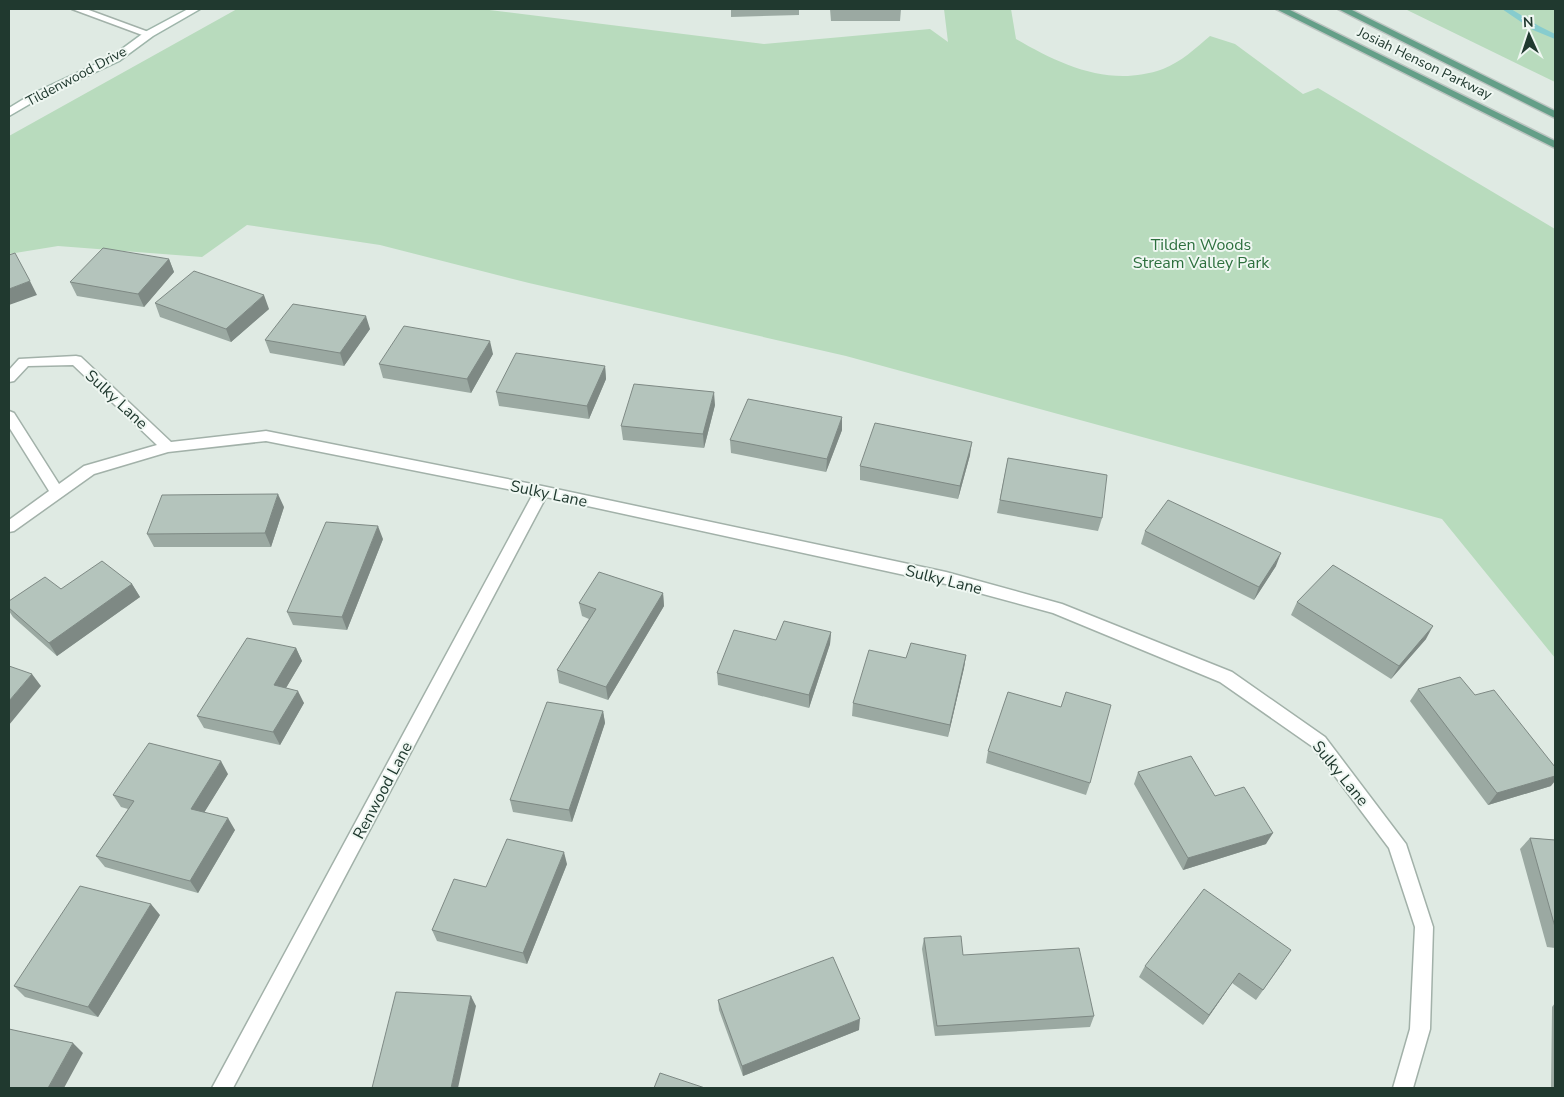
<svg xmlns="http://www.w3.org/2000/svg" width="1564" height="1097" font-family="'Nunito Sans',sans-serif">
<style>
.green{fill:#b8dbbd}
.lines{fill:none;stroke-linecap:round;stroke-linejoin:round}
.stream{fill:#87ccce;fill-rule:evenodd}
.lane-casing{stroke:#a2b1a9;stroke-width:3}
.street-casing{stroke:#a2b1a9;stroke-width:3}
.secondary-casing{stroke:#9eb5aa;stroke-width:3}
.primary-casing{stroke:#bcc4c1;stroke-width:3}
.lane{fill:#fff;fill-rule:evenodd}
.street{fill:#fff;fill-rule:evenodd}
.secondary{fill:#fff;fill-rule:evenodd}
.primary{fill:#649f88;fill-rule:evenodd}
.wall{fill:#9ba9a2}
.shaded-wall{fill:#7e8984}
.building{fill:#b4c4bc;stroke:#7e8984}
.labels{text-anchor:middle;stroke-width:4;stroke-linejoin:round;paint-order:stroke}
.far-street-label{font-size:14px;fill:#20392f;stroke:#eff7f2}
.park-label{font-size:16px;fill:#2c6f3d;stroke:#eff7f2}
.street-label{font-size:16px;fill:#20392f;stroke:#eff7f2}
</style>
<rect width="100%" height="100%" fill="#dfeae3"/>
<!-- green -->
<path class="green" d="M237 9H481L764 44 930 29 948 42 944 9H1011L1016 39C1061 65 1110 88 1163 69 1181 62 1196 48 1210 36L1235 44 1303 94 1318 88 1555 229V658L1442 519 846 356 529 283 380 245 247 225 202 257 58 246 9 254V136Z
M1405 9H1555V82Z"/>
<g class="lines">
<!-- stream -->
<path class="stream" d="M1502 9H1511L1539 26 1555 34V39L1533 30Z"/>
<defs>
<path id="lane" d="M72 9H86L154 34 149 37 145 36Z"/>
<path id="street" d="M76 356 81 357 171 442 266 431 542 486 946 572 1062 604 1232 672 1325 737 1406 844 1433 927 1430 1029 1413 1088H1393L1410 1029 1415 927 1389 848 1313 747 1220 682 1053 613 946 584 546 497 233 1088H212L533 494 266 441 168 452 94 474 14 531 9 532V520L49 491 9 427V411L14 413 59 484 84 466 157 445 73 365 28 366 14 381 9 382V370L19 359Z"/>
<path id="secondary" d="M188 9H200L153 36 119 61 40 98 9 116V108L32 94 111 57 145 32Z"/>
<path id="primary" d="M1276 9H1288L1555 141V148Z
M1338 9H1350L1555 111V118Z"/>
</defs>
<!-- lane casing -->
<use href="#lane" class="lane-casing"/>
<!-- street casing -->
<use href="#street" class="street-casing"/>
<!-- secondary casing -->
<use href="#secondary" class="secondary-casing"/>
<!-- primary casing -->
<use href="#primary" class="primary-casing"/>
<!-- lane -->
<use href="#lane" class="lane"/>
<!-- street -->
<use href="#street" class="street"/>
<!-- secondary -->
<use href="#secondary" class="secondary"/>
<!-- primary -->
<use href="#primary" class="primary"/>
</g>
<!-- wall -->
<path class="wall" d="M639 9H700V10Z
M731 9H799V15L731 17Z
M830 9H901L900 21H831Z
M169 259 174 272 144 307 77 296 70 282Z
M155 303 269 309 231 342 160 317Z
M370 329 344 366 270 353 265 340Z
M493 354 471 393 383 378 379 364Z
M605 366 606 379 589 419 499 406 496 392Z
M715 405 704 448 623 440 621 426Z
M842 430 826 472 731 453 730 440Z
M970 455 958 499 860 480V466Z
M1008 458 1102 518 1098 531 997 513Z
M284 507 271 547H154L147 534Z
M1145 531 1276 566 1254 600 1141 544Z
M383 539 347 630 293 625 287 612Z
M132 584 140 597 57 656 13 617 9 611V601L61 589Z
M663 593 664 606 608 700 559 683 557 670 589 619 582 616 579 603Z
M1297 602 1426 639 1391 679 1291 615Z
M831 632 830 644 809 708 718 685 717 673Z
M296 648 302 661 286 688 304 703 280 745 204 728 197 716Z
M966 655 964 668 948 737 852 716 853 703 906 658Z
M1418 689 1475 695 1551 786 1488 805 1410 701Z
M603 711 605 723 572 822 513 812 510 800Z
M988 751 1090 783 1086 795 986 763Z
M1138 772 1215 796 1266 844 1183 870 1134 784Z
M228 774 204 812 235 830 198 893 105 867 96 856 128 809 121 807 113 795Z
M1530 838 1555 840V948L1547 947 1520 849Z
M567 864 527 964 437 941 432 930 486 887Z
M160 915 98 1017 25 997 14 986Z
M924 938 963 955 1094 1016 1090 1027 935 1036 922 949Z
M1284 961 1256 1000 1232 983 1203 1025 1139 977 1145 966Z
M718 1000 859 1030 743 1076 719 1010Z
M1555 1003V1088H1551L1552 1007Z"/>
<!-- shaded-wall -->
<path class="shaded-wall" d="M169 259 174 272 144 307 138 294Z
M30 281 37 295 9 305V289Z
M264 295 269 309 231 342 226 329Z
M366 316 370 329 344 366 340 353Z
M490 341 493 354 471 393 467 379Z
M605 366 606 379 589 419 587 406Z
M714 392 715 405 704 448 703 434Z
M842 417V430L826 472 827 459Z
M972 442 970 455 958 499 960 486Z
M278 494 284 507 271 547 265 533Z
M378 526 383 539 347 630 342 617Z
M1281 553 1276 566 1254 600 1259 587Z
M132 584 140 597 57 656 49 643Z
M663 593 664 606 608 700 606 687Z
M1433 626 1426 639 1391 679 1399 666Z
M831 632 830 644 809 708V695Z
M296 648 302 661 280 698 274 685Z
M966 655 964 668 948 737 950 725Z
M32 674 41 686 9 725V701Z
M298 691 304 703 280 745 273 732Z
M603 711 605 723 572 822 569 810Z
M221 761 228 774 199 821 191 809Z
M1555 776V781L1551 786 1488 805 1497 793Z
M228 818 235 830 198 893 190 881Z
M1273 833 1266 844 1183 870 1188 858Z
M564 852 567 864 527 964 523 953Z
M151 904 160 915 98 1017 88 1007Z
M1239 973 1232 983 1203 1025 1209 1015Z
M471 996 476 1006 458 1088H451Z
M860 1019 859 1030 743 1076 742 1066Z
M73 1043 83 1053 64 1088H48Z"/>
<!-- building -->
<path class="building" d="M103 248 169 259 138 294 70 282Z
M15 253 30 281 9 289V255Z
M194 271 264 295 226 329 155 303Z
M293 304 366 316 340 353 265 340Z
M404 326 490 341 467 379 379 364Z
M516 353 605 366 587 406 496 392Z
M634 384 714 392 703 434 621 426Z
M748 399 842 417 827 459 730 440Z
M875 423 972 442 960 486 860 466Z
M1008 458 1107 475 1102 518 1000 500Z
M278 494 265 533 147 534 162 495Z
M1168 500 1281 553 1259 587 1145 531Z
M326 522 378 526 342 617 287 612Z
M102 561 132 584 49 643 9 608V601L45 577 61 589Z
M1333 565 1433 626 1399 666 1297 602Z
M599 572 663 593 606 687 557 670 596 609 579 603Z
M784 621 831 632 809 695 717 673 734 630 776 640Z
M247 638 296 648 274 685 298 691 273 732 197 716Z
M911 643 966 655 950 725 853 703 869 650 906 658Z
M9 666 32 674 9 701Z
M1460 677 1475 695 1494 690 1555 767V776L1497 793 1418 689Z
M1008 692 1061 707 1066 692 1111 705 1090 783 988 751Z
M547 702 603 711 569 810 510 800Z
M149 743 221 761 191 809 228 818 190 881 96 856 134 801 113 795Z
M1191 756 1215 796 1244 787 1273 833 1188 858 1138 772Z
M1530 838 1555 840V927Z
M507 839 564 852 523 953 432 930 454 879 486 887Z
M80 886 151 904 88 1007 14 986Z
M1204 889 1291 950 1263 990 1239 973 1209 1015 1145 966Z
M961 936 963 955 1079 948 1094 1016 937 1026 924 938Z
M833 957 860 1019 742 1066 718 1000Z
M396 992 471 996 451 1088H372Z
M9 1029 73 1043 48 1088H9Z
M660 1073 705 1088H654Z"/>
<g class="labels">
<!-- far-street labels -->
<g class="far-street-label">
<text transform="translate(1425 63) rotate(26)" y="5">Josiah Henson Parkway</text>
<text transform="translate(76 76) rotate(-28)" y="5">Tildenwood Drive</text>
</g>
<!-- park labels -->
<g class="park-label">
<text x="1201" y="250">Tilden Woods<tspan x="1201" dy="18">Stream Valley Park</tspan></text>
</g>
<!-- street labels -->
<g class="street-label">
<text transform="translate(117 399) rotate(43)" y="6">Sulky Lane</text>
<text transform="translate(549 493) rotate(12)" y="6">Sulky Lane</text>
<text transform="translate(944 579) rotate(14)" y="6">Sulky Lane</text>
<text transform="translate(1341 773) rotate(51)" y="6">Sulky Lane</text>
<text transform="translate(382 790) rotate(-62)" y="6">Renwood Lane</text>
</g>
</g>
<!-- border -->
<rect width="1564" height="1097" fill="none" stroke="#20392f" stroke-width="20"/>
<!-- north arrow -->
<g transform="translate(1529 35) rotate(357)" stroke="#eff7f2" stroke-width="4" paint-order="stroke">
<path d="M0-4L9 19L0 12L-9 19Z" fill="#20392f"/>
<text y="-8" font-size="14" font-weight="bold" text-anchor="middle" fill="#20392f">N</text>
</g>
</svg>
